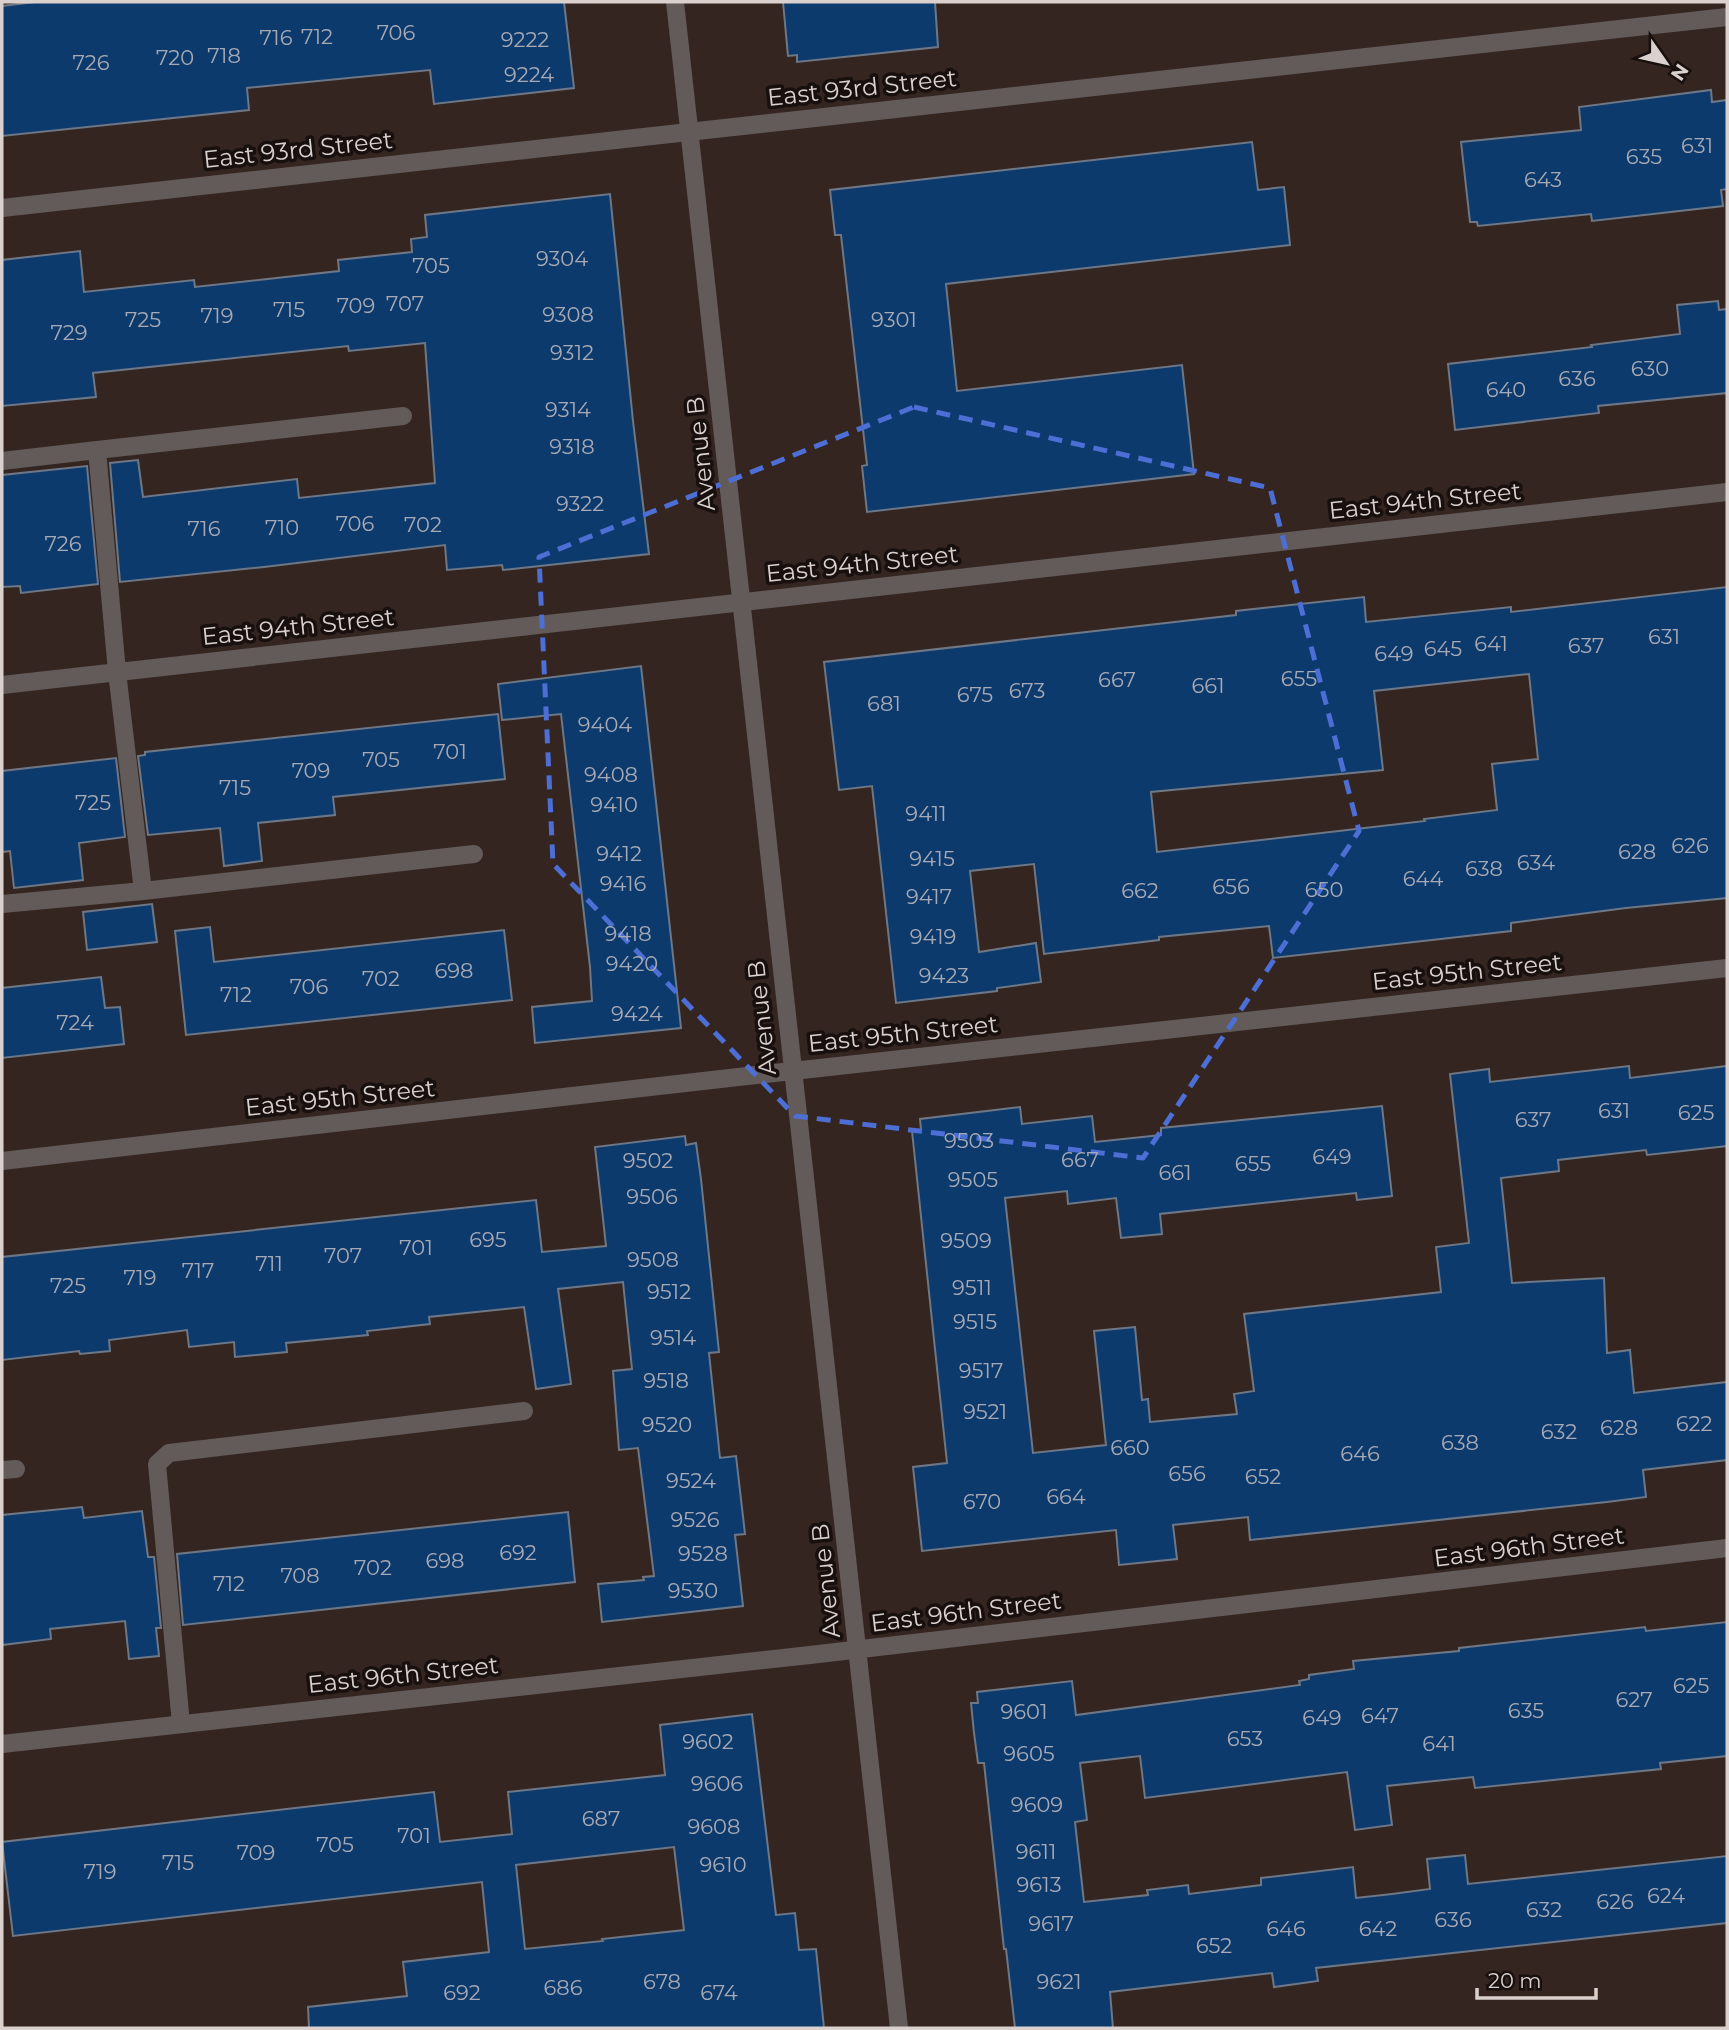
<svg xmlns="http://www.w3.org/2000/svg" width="1729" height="2030" font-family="Montserrat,sans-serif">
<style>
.building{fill:#0d3a6d;stroke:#6d7785;stroke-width:2;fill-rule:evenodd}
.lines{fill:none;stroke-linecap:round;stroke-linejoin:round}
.service{stroke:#635b59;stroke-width:18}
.minor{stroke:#635b59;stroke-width:18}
.tertiary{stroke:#635b59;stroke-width:18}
.marked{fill:none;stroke:#4c6ed5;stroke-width:5;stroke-dasharray:14 9;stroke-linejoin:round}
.labels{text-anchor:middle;stroke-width:7;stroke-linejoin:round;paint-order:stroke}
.number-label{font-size:21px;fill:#a7aab5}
.street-label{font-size:24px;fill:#dad0cd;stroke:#17100e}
</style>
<rect width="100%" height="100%" fill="#342521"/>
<!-- building -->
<path class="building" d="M35 2H564L574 88 434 104 430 70 247 88 249 110 2 136V6Z
M783 2H935L938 47 797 62V55L788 56Z
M1711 90 1712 102 1727 100V189L1721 190 1723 206 1592 221 1591 214 1478 226 1477 222H1470L1461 142 1581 130 1579 107Z
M1252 142 1258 190 1284 187 1290 245 946 284 957 391 1182 365 1194 474 867 512 862 466 867 465 841 235H835L830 190Z
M610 194 633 421 649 554 503 570 502 565 447 570 445 545 264 567 120 582 110 463 138 460 143 497 297 479 299 498 435 483 425 343 349 351 348 346 93 373 96 397 2 406V260L80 251 84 292 194 280 195 287 339 271 338 260 412 252 411 239 427 237 425 215Z
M1718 301 1719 310 1727 309V393L1598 406 1599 413 1455 430 1448 364 1592 347 1591 345 1680 334 1677 305Z
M87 466 98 584 21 593 20 586 2 587V475Z
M1727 587V898L1626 908 1511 923V931L1273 958 1269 926 1159 937V940L1044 954 1034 864 970 871 979 952 1036 943 1041 982 997 988V991L896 1003 872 786 839 790 824 662 1236 615V611L1364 597 1366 622 1511 607V612ZM1529 674 1538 759 1492 764 1497 810 1424 819 1425 821 1157 852 1151 792 1383 770 1374 691Z
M641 666 681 1028 535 1043 532 1007 592 1001 590 967 561 714 502 720 498 684Z
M498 714 505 779 333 797 335 815 258 823 262 861 224 866 220 828 148 835 138 756 145 755V752Z
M116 758 125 837 79 843 83 880 14 888 10 851 2 852V771Z
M152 904 157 942 87 950 83 912Z
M210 927 214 962 504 930 512 1000 186 1035 175 931Z
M101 977 105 1008 120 1007 124 1044 2 1058V988Z
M1629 1066 1630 1078 1727 1066V1146L1647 1155 1646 1150 1558 1160 1559 1171 1501 1178 1512 1283 1604 1278 1607 1353 1630 1350 1634 1393 1727 1382V1460L1643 1470 1646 1497 1607 1502 1250 1540 1248 1517 1173 1525 1177 1559 1119 1565 1116 1530 922 1551 913 1467 947 1463 912 1131 921 1130 920 1119 1020 1107 1022 1124 1092 1116 1095 1142 1161 1135V1128L1382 1106 1392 1196 1357 1200 1356 1193 1160 1214 1162 1234 1121 1238 1116 1198 1068 1204 1067 1191 1005 1198 1033 1453 1106 1445 1094 1331 1135 1327 1142 1400 1148 1399 1150 1422 1237 1414 1234 1394 1254 1391 1244 1314 1441 1292 1436 1247 1469 1243 1450 1074 1489 1069 1490 1082Z
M685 1136 686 1145 696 1143 701 1179 719 1352 709 1353 720 1458 736 1456 745 1534 735 1535 743 1606 602 1622 598 1584 644 1580 643 1577 654 1576 638 1448 619 1450 613 1371 632 1369 623 1282 558 1289 571 1384 536 1389 524 1307 429 1317 430 1324 367 1331 368 1335 286 1343 287 1352 235 1357 234 1342 189 1347 187 1330 109 1340 110 1351 80 1354 79 1351 2 1360V1257L536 1200 542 1252 606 1246 595 1147Z
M82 1507 84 1518 142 1511 148 1557H154L161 1628H156L159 1656 129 1659 125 1621 50 1629 51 1639 2 1645V1515Z
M568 1512 575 1582 183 1625 177 1554Z
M1727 1622V1756L1660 1763 1661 1769 1475 1788 1473 1777 1387 1786 1392 1825 1355 1830 1347 1772 1145 1798 1140 1756 1080 1763 1087 1820 1075 1822 1084 1902 1148 1895 1147 1890 1188 1885 1189 1894 1261 1885V1878L1353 1867 1356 1898 1392 1894 1430 1889 1427 1859 1465 1855 1468 1884 1727 1856V1923L1316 1968 1318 1981 1274 1987 1272 1973 1110 1992 1113 2028H1015L1006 1949H1004L984 1763H978L974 1733 971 1703H978L977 1692 1072 1681 1076 1715 1300 1685 1299 1681 1309 1679V1675L1354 1669 1353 1661 1459 1651V1648L1645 1627 1646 1631Z
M752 1714 776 1915 795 1913 799 1950 816 1949 824 2028H309L308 2007 407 1996 403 1962 489 1952 482 1882 13 1936 2 1842 434 1792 440 1842 512 1834 508 1792 665 1775 660 1725ZM674 1847 684 1930 602 1939 603 1941 525 1949 516 1865Z"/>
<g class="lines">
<!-- service -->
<path class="service" d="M97 450 403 416
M2 461 97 450 117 672 143 891 2 904
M143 891 474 854
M2 1470 16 1469
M181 1724 157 1464 169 1453 524 1411"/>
<!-- minor -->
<path class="minor" d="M2 208 1727 17
M2 685 1727 492
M2 1161 747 1076 1727 968
M2 1744 810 1655 1727 1548"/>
<!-- tertiary -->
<path class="tertiary" d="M675 2 899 2028"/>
</g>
<!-- marked area -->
<path class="marked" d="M914 407 1270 488 1359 831 1143 1158 795 1116 553 864 539 557Z"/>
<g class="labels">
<!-- number labels -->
<g class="number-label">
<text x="396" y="40">706</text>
<text x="317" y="44">712</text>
<text x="276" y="45">716</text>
<text x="525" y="47">9222</text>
<text x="224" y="63">718</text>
<text x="175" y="65">720</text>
<text x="91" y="70">726</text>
<text x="529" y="82">9224</text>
<text x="1697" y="153">631</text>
<text x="1644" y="164">635</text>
<text x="1543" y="187">643</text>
<text x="562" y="266">9304</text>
<text x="431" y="273">705</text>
<text x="405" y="311">707</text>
<text x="356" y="313">709</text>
<text x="289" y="317">715</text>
<text x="568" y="322">9308</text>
<text x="217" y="323">719</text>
<text x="143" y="327">725</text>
<text x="894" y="327">9301</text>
<text x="69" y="340">729</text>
<text x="572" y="360">9312</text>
<text x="1650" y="376">630</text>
<text x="1577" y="386">636</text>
<text x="1506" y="397">640</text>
<text x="568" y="417">9314</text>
<text x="572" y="454">9318</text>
<text x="580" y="511">9322</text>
<text x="355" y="531">706</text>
<text x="423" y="532">702</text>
<text x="282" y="535">710</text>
<text x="204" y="536">716</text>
<text x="63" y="551">726</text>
<text x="1664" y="644">631</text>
<text x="1491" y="651">641</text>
<text x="1586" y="653">637</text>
<text x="1443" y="656">645</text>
<text x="1394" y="661">649</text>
<text x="1299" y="686">655</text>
<text x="1117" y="687">667</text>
<text x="1208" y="693">661</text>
<text x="1027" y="698">673</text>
<text x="975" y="702">675</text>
<text x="884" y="711">681</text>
<text x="605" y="732">9404</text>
<text x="450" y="759">701</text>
<text x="381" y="767">705</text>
<text x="311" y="778">709</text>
<text x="611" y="782">9408</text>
<text x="235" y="795">715</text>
<text x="93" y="810">725</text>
<text x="614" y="812">9410</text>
<text x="926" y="821">9411</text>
<text x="1690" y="853">626</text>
<text x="1637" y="859">628</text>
<text x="619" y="861">9412</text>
<text x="932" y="866">9415</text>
<text x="1536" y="870">634</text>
<text x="1484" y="876">638</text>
<text x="1423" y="886">644</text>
<text x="623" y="891">9416</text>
<text x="1231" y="894">656</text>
<text x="1324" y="897">650</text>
<text x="1140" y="898">662</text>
<text x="929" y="904">9417</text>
<text x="628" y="941">9418</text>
<text x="933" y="944">9419</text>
<text x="632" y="971">9420</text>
<text x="454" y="978">698</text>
<text x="944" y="983">9423</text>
<text x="381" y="986">702</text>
<text x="309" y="994">706</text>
<text x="236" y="1002">712</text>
<text x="637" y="1021">9424</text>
<text x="75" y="1030">724</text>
<text x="1614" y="1118">631</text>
<text x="1696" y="1120">625</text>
<text x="1533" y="1127">637</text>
<text x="969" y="1148">9503</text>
<text x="1332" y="1164">649</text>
<text x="1080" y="1167">667</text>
<text x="648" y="1168">9502</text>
<text x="1253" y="1171">655</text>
<text x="1175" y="1180">661</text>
<text x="973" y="1187">9505</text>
<text x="652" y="1204">9506</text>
<text x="488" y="1247">695</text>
<text x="966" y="1248">9509</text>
<text x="416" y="1255">701</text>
<text x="343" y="1263">707</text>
<text x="653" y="1267">9508</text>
<text x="269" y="1271">711</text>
<text x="198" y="1278">717</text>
<text x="140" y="1285">719</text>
<text x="68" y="1293">725</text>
<text x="972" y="1295">9511</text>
<text x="669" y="1299">9512</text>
<text x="975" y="1329">9515</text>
<text x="673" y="1345">9514</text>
<text x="981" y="1378">9517</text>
<text x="666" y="1388">9518</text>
<text x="985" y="1419">9521</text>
<text x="1694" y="1431">622</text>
<text x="667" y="1432">9520</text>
<text x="1619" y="1435">628</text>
<text x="1559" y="1439">632</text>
<text x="1460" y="1450">638</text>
<text x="1130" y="1455">660</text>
<text x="1360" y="1461">646</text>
<text x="1187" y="1481">656</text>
<text x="1263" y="1484">652</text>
<text x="691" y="1488">9524</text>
<text x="1066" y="1504">664</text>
<text x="982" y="1509">670</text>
<text x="695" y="1527">9526</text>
<text x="518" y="1560">692</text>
<text x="703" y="1561">9528</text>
<text x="445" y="1568">698</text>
<text x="373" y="1575">702</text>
<text x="300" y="1583">708</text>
<text x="229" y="1591">712</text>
<text x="693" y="1598">9530</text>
<text x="1691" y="1693">625</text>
<text x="1634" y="1707">627</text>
<text x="1526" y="1718">635</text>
<text x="1024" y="1719">9601</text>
<text x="1380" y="1723">647</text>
<text x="1322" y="1725">649</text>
<text x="1245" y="1746">653</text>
<text x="708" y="1749">9602</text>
<text x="1439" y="1751">641</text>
<text x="1029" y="1761">9605</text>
<text x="717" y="1791">9606</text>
<text x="1037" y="1812">9609</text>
<text x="601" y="1826">687</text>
<text x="714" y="1834">9608</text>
<text x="414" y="1843">701</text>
<text x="335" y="1852">705</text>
<text x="1036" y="1859">9611</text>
<text x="256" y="1860">709</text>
<text x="178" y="1870">715</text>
<text x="723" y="1872">9610</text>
<text x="100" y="1879">719</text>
<text x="1039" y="1892">9613</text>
<text x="1666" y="1903">624</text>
<text x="1615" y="1909">626</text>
<text x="1544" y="1917">632</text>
<text x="1453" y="1927">636</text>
<text x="1051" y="1931">9617</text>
<text x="1286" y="1936">646</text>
<text x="1378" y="1936">642</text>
<text x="1214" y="1953">652</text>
<text x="662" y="1989">678</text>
<text x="1059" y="1989">9621</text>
<text x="563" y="1995">686</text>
<text x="462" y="2000">692</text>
<text x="719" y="2000">674</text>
</g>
<!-- street labels -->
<g class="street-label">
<text transform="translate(862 88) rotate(-6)" y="8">East 93rd Street</text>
<text transform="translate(298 150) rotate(-6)" y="8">East 93rd Street</text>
<text transform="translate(701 454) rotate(-96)" y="8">Avenue B</text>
<text transform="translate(1425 501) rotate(-6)" y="8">East 94th Street</text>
<text transform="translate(862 564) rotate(-6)" y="8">East 94th Street</text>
<text transform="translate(298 627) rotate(-6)" y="8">East 94th Street</text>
<text transform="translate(1467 972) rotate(-6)" y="8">East 95th Street</text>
<text transform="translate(762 1018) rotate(-96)" y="8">Avenue B</text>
<text transform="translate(903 1034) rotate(-6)" y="8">East 95th Street</text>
<text transform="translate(340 1098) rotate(-6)" y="8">East 95th Street</text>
<text transform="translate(1529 1547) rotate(-7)" y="8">East 96th Street</text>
<text transform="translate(826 1581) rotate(-96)" y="8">Avenue B</text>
<text transform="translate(966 1612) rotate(-7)" y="8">East 96th Street</text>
<text transform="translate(403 1675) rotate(-6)" y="8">East 96th Street</text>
</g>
</g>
<!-- border -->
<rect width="1729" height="2030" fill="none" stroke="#dad0cd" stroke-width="7"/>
<!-- north arrow -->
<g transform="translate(1666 63) rotate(124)" stroke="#17100e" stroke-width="5" paint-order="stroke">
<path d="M0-5L12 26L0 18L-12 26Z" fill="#dad0cd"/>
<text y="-10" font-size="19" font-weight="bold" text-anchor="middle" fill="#dad0cd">N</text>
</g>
<!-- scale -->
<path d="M1477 1988v10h119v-10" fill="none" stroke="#dad0cd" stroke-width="3.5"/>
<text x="1488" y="1988" font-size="21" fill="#dad0cd" stroke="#17100e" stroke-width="5" paint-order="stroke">20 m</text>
</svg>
